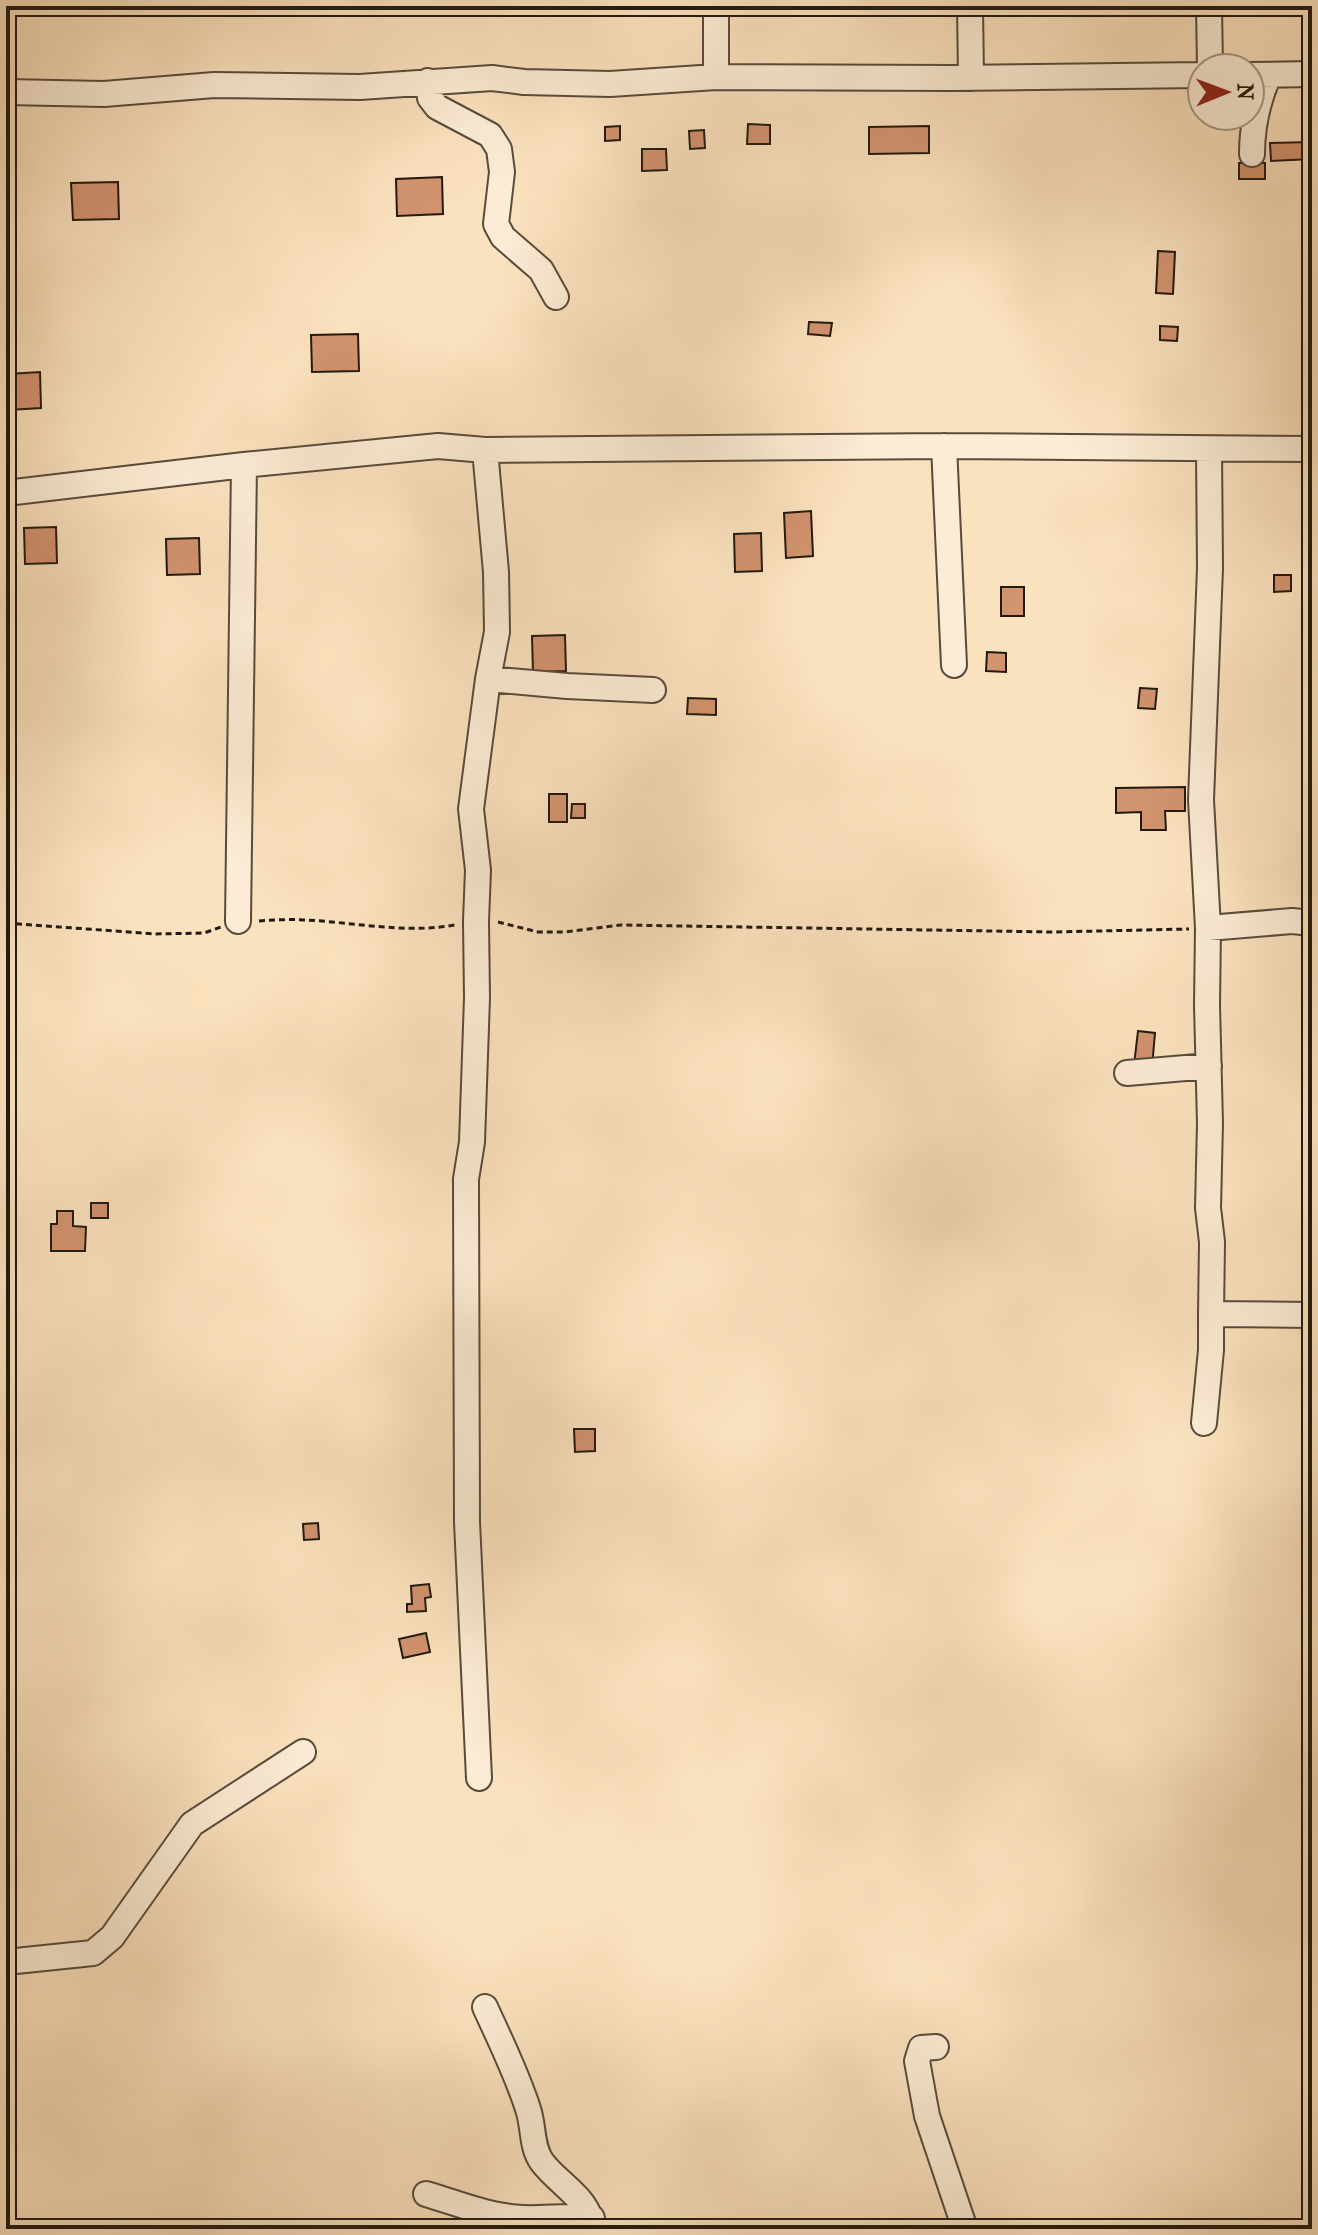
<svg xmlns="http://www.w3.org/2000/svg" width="1318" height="2235" font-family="'IM FELL French Canon',serif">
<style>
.building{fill:#d2936f;stroke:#211910;stroke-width:2}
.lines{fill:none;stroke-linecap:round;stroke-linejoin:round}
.minor-casing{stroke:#584b3c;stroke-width:28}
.path{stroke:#211910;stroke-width:3;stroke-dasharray:6 4;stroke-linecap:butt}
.minor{stroke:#fcecd5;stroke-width:24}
</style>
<rect width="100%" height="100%" fill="#fbe2be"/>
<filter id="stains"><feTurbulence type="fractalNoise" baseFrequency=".0025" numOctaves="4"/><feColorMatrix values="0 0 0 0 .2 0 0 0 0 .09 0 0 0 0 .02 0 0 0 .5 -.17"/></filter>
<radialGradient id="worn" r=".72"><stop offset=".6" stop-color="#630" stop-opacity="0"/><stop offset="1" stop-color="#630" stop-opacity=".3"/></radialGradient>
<!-- building -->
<path class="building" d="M748 124 770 125V144H747Z
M620 126V140L605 141V127Z
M929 126V153L869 154V127Z
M704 130 705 148 690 149 689 131Z
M1312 142V159L1271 161 1270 143Z
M642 149H666L667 170 642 171Z
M1239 163H1265V179H1239Z
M442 177 443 214 397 216 396 179Z
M118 182 119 219 73 220 71 183Z
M1158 251 1175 252 1173 294 1156 293Z
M809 322 832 323 830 336 808 334Z
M1160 326 1178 327 1177 341 1160 340Z
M358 334 359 371 312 372 311 335Z
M40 372 41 408 9 410 8 374Z
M811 511 813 556 786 558 784 513Z
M56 527 57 563 25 564 24 528Z
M761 533 762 571 735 572 734 534Z
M199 538 200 574 167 575 166 539Z
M1274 575H1291V591L1274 592Z
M1001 587H1024V616H1001Z
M565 635 566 671 533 672 532 636Z
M987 652 1006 653V672L986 671Z
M1140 688 1157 689 1155 709 1138 708Z
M688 698 716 699V715L687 714Z
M1185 787V811H1165L1166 830H1141V812L1116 813V788Z
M549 794H567V822H549Z
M572 804H585V818H571Z
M1138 1031 1155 1033 1152 1067 1134 1065Z
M91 1203H108V1218H91Z
M57 1211H73V1226L86 1227 85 1251H51V1224H57Z
M574 1429H595V1451L575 1452Z
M318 1523 319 1539 304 1540 303 1524Z
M429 1584 431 1597 425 1598 426 1611 407 1612V1604H412L411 1586Z
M426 1633 430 1652 403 1658 399 1639Z"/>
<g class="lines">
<defs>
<path id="minor" d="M970 6 971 78
M1209 6 1210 68
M1250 75 1312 74
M716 77V6
M428 81 430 98 437 107 490 135 499 149 502 172 496 224 503 237 541 270 556 297
M6 92 104 94 214 85 360 87 492 78 524 82 610 84 716 77 952 78 1202 75
M1252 154C1252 126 1258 100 1269 75
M944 446 954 665
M6 493 244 465 438 446 485 450 944 446 1312 449
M488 679 567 686 653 690
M238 921 244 465
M1208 928 1292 921 1312 923
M1127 1073 1209 1066
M1211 1314 1312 1315
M1204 1423 1211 1350V1314L1212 1242 1208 1208 1210 1123 1207 1005 1208 928 1201 800 1210 568 1209 449
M479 1778 467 1522 466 1179 472 1142 477 998 476 921 478 870 471 809 488 679 497 632 496 572 485 450
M6 1962 93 1953 112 1937 192 1824 303 1752
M485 2007C500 2040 517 2074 528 2109 534 2126 531 2147 542 2162 559 2185 591 2199 592 2229
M936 2047 921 2048 917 2061 927 2116 965 2229
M426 2194C457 2203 490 2217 523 2218 546 2219 569 2215 592 2218"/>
</defs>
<!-- minor casing -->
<use href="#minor" class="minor-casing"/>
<!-- path -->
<path class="path" d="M259 921C274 920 289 919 304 920 354 922 404 934 455 925
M498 922 538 932H565L621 925 1053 932 1189 929
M6 923 155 934 204 933 221 927"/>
<!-- minor -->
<use href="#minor" class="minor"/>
</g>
<!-- margin -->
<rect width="1318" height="2235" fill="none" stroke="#fbe2be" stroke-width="32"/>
<rect x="8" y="8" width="1302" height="2219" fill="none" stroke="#211910" stroke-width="4"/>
<rect x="16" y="16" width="1286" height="2203" fill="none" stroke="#211910" stroke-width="2"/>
<!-- north arrow -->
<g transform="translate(1226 92) rotate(89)"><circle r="38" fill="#fcecd5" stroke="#a49886" stroke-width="2"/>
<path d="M0-6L14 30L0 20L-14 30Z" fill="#8f2418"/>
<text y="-12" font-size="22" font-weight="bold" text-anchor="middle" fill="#211910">N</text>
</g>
<rect width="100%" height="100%" filter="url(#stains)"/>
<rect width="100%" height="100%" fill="url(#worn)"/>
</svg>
